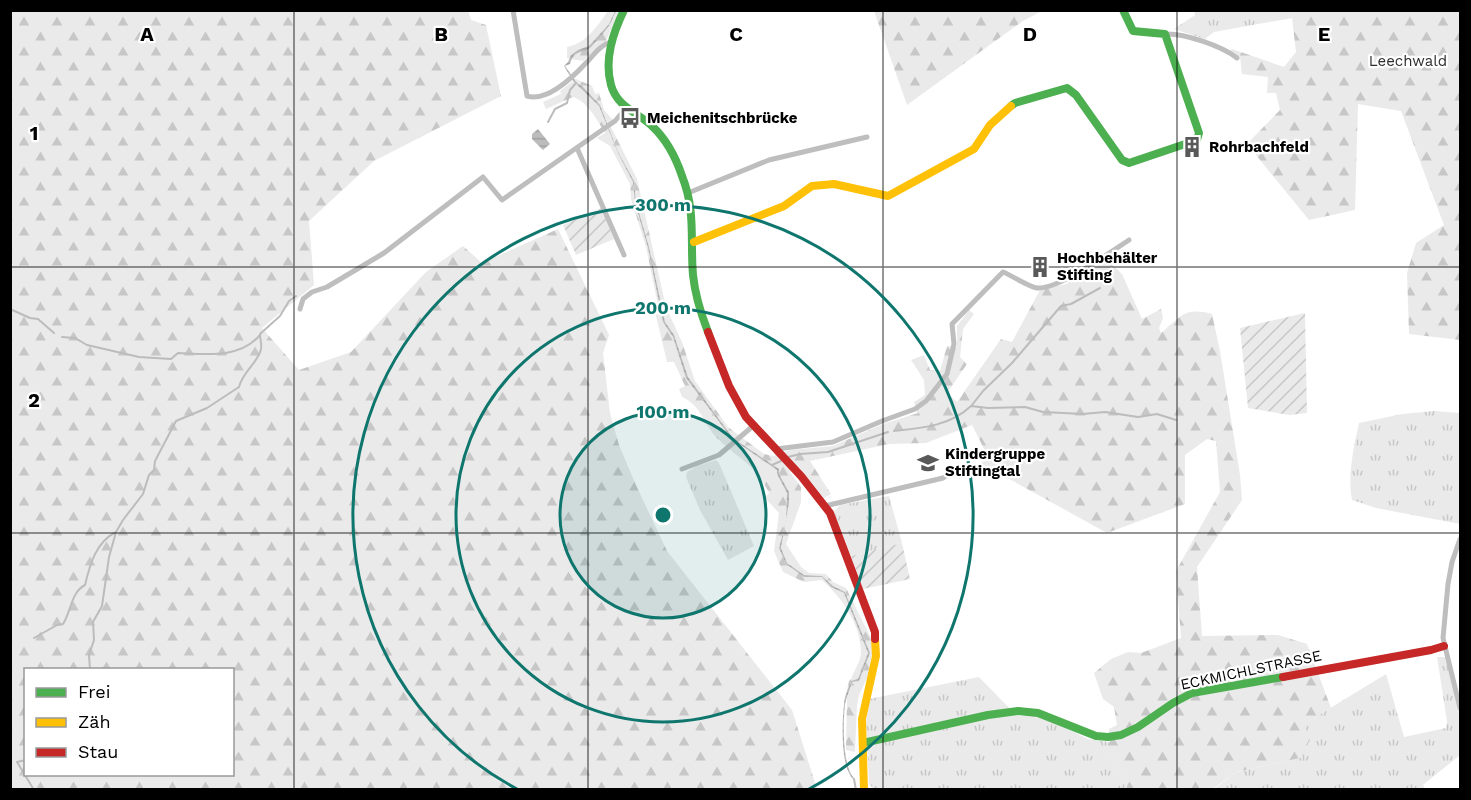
<svg xmlns="http://www.w3.org/2000/svg" width="1471" height="800" font-family="'Work Sans',sans-serif">
<style>
.grass{fill:url(#grass-tufts)}
.forest{fill:url(#forest-firs);fill-rule:evenodd}
.garden{fill:url(#garden-furrows)}
.water{fill:url(#water-rules)}
.lines{fill:none;stroke-linecap:round;stroke-linejoin:round}
.stream{stroke:#bcbcbc;stroke-width:2}
.street{stroke:#bebebe;stroke-width:5}
.fast{stroke:#4caf50;stroke-width:8}
.slow{stroke:#ffc107;stroke-width:8}
.jam{stroke:#c62828;stroke-width:8}
.grid{fill:none;stroke:#000;stroke-width:1.5;stroke-opacity:0.55}
.ring{fill:none;stroke:#0f766e;stroke-width:3}
.labels{text-anchor:middle;stroke-width:4.5;stroke-linejoin:round;paint-order:stroke}
.park-label{font-size:15px;fill:#2f2f2f;stroke:#fff}
.poi-label{font-size:15px;font-weight:bold;fill:#000;stroke:#fff;text-anchor:start}
.street-label{font-size:15px;fill:#000;stroke:#fff}
.grid-label{font-size:20px;text-anchor:middle;font-weight:bold;fill:#000;stroke:#fff;stroke-width:4.5;stroke-linejoin:round;paint-order:stroke}
.centre{fill:#0f766e;stroke:#fff;stroke-width:3}
.ring-label{font-size:18px;text-anchor:middle;font-weight:bold;fill:#0f766e;stroke:#fff;stroke-width:4.5;stroke-linejoin:round;paint-order:stroke}
</style>
<defs>
<pattern id="grass-tufts" width="24" height="20" patternUnits="userSpaceOnUse" patternTransform="scale(1.5)"><rect width="24" height="20" fill="#eaeaea"/><path d="M3 7l-1-3M5 7V3M7 7l1-3M15 17l-1-3M17 17v-4M19 17l1-3" fill="none" stroke="#c7c7c7"/></pattern>
<pattern id="forest-firs" width="22" height="20" patternUnits="userSpaceOnUse" patternTransform="scale(1.5)"><rect width="22" height="20" fill="#eaeaea"/><path d="M5 1l3.5 6h-7zM16 11l3.5 6h-7z" fill="#c7c7c7"/></pattern>
<pattern id="garden-furrows" width="10" height="10" patternUnits="userSpaceOnUse" patternTransform="scale(1.5)"><rect width="10" height="10" fill="#eaeaea"/><path d="M-1 1l2-2M0 10L10 0M9 11l2-2" fill="none" stroke="#c7c7c7"/></pattern>
<pattern id="water-rules" width="6" height="5" patternUnits="userSpaceOnUse" patternTransform="scale(1.5)"><rect width="6" height="5" fill="#bcbcbc"/><path d="M0 2.5h6" fill="none" stroke="#a0a0a0"/></pattern>
</defs>
<rect width="100%" height="100%" fill="#fff"/>
<!-- grass -->
<path class="grass" d="M1015 11H1042L1023 21Z
M1194 11H1298L1292 18 1214 32 1205 39 1174 29 1195 15Z
M1434 411 1460 413V524L1376 508 1352 500C1347 475 1354 447 1359 423L1402 414Z
M716 460 719 463 754 546 728 560 700 510 686 477 687 472 697 466Z
M889 496 902 543 851 556 834 512 840 505Z
M1437 657H1449L1460 708V755L1423 785 1425 789 1213 790 1236 772 1300 758 1304 724 1386 674 1404 737 1446 728 1447 721Z
M979 677 1017 716H1036L1060 725 1088 739 1109 742V750L1129 789 875 790 869 784 866 724 869 699Z"/>
<!-- forest -->
<path class="forest" d="M468 10 471 20 486 25 501 96 374 161 309 221 314 285 262 328 299 370 351 352 426 272 463 246 482 263 558 229 609 335 603 353 610 413 619 445 635 483 667 551 792 710 817 789H11V11ZM26 670H232V774H26Z
M608 11H615L609 24 589 46 578 50 570 59 567 58V47C587 43 597 26 608 11Z
M617 11H619L606 41 583 61 571 59 578 51 590 48 610 24 613 15Z
M874 11H1015L1023 21 907 105Z
M1298 11H1460V340L1409 334 1407 273 1416 243 1444 225 1401 111 1358 104 1355 210 1309 220 1247 144 1280 110 1276 93H1267L1268 77 1242 74 1240 57 1229 52 1232 49 1284 67 1296 52 1292 18Z
M576 79 592 86 595 94 599 93 604 110 613 120 609 123 637 179 666 307 682 342 695 381 728 427 764 454 773 456 790 450 833 446 883 424 918 413 914 402 925 395 924 380 911 360 924 355 930 370 940 371 947 346 957 347V326L969 310 974 314 963 329 960 357 967 364 947 393 957 402 1001 339 1012 342 1040 290 1066 284 1107 260 1122 274 1142 319 1161 309 1163 318 1159 328 1161 333C1182 316 1184 307 1212 314L1220 351 1240 475 1242 500 1197 567 1202 636 1278 635 1307 644 1331 708 1304 724 1310 740 1300 758 1236 772 1213 789 1129 790 1109 750V729L1117 725 1114 707 1103 699 1094 673 1111 659 1128 652 1141 653 1181 638 1176 571 1220 492 1216 441 1207 439 1185 455V504L1107 533 982 464 984 449 972 425 926 443 889 444 810 461 831 494 824 498 798 466 790 472 801 487V502L786 544 801 567 809 573 826 574 833 582 846 588 871 638 872 654 867 678 859 695 857 705 855 752 846 750 847 698 852 682 859 681 870 653 845 592 833 586 822 576 804 575 787 563 781 548 789 503V492L779 474V469L733 438 688 377 674 336 665 322 649 247 636 202 634 181 618 152 600 105 574 80Z
M573 81 599 106 618 153 633 182 635 203 648 248 663 322 673 336 686 378 732 439 777 470V474L787 493 786 521 779 548 786 564 804 577H822L831 587 844 593 868 653 858 680 851 681 846 694 849 681 851 679C854 671 861 660 861 653 861 624 842 598 822 580L804 582 783 572 774 551 779 513 765 498 769 493C754 463 740 460 718 439 703 424 702 406 682 397L679 389 685 386 674 362H667L655 312 659 310 646 247 631 199 630 184 610 146 597 138 605 133C597 120 588 102 573 97L546 109 543 102 561 94 560 91Z"/>
<!-- garden -->
<path class="garden" d="M601 208 614 239 576 255 563 225Z
M1305 313 1307 413 1289 415 1248 408 1240 328Z
M902 543 910 579 863 589 851 556Z"/>
<!-- water -->
<path class="water" d="M615 11H617C613 15 613 19 610 24 608 28 595 43 591 47 582 55 575 48 570 64L565 66 577 83 583 87 600 105 618 152 634 181 636 202 649 247 665 322 674 335 688 377 733 438 779 469V474L789 492V503L781 548 787 563 804 575 822 576 833 586 845 592 870 653 859 681 852 682C850 690 846 698 845 705 843 722 842 768 855 779L854 780C840 768 842 723 844 705 844 697 848 689 851 681L858 679 868 653 844 593 831 587 822 577H804L786 564 779 548 786 521 787 493 777 474V470L732 439 686 378 673 337 663 322 648 248 635 203 633 182 618 153 599 106 573 81 564 66 568 62 571 55 578 50 589 46 609 24Z
M538 129 550 144 543 150 532 139V134Z"/>
<g class="lines">
<!-- stream -->
<path class="stream" d="M548 122 555 109 567 103 570 90 576 83
M10 309 30 318 38 319 54 333
M62 337 75 338 87 345 139 357 171 359 178 353C206 354 240 359 260 335
M972 405 983 391 1012 363 1061 306 1071 304 1100 288
M894 431C922 428 950 426 971 406L988 408 1025 407 1043 412 1083 414 1105 412 1138 417 1157 414 1176 420
M788 457 800 454 828 452 888 432
M772 465 781 461
M34 638 57 625 63 624C71 612 71 592 85 585 90 564 96 542 116 532
M90 670 89 655 94 640 93 622 102 606 109 557 116 532 123 520 143 494 149 475 154 470 155 461 176 421 207 408 239 387C243 371 258 363 261 349 262 345 260 339 260 334L280 316 289 301 296 296
M26 760 17 762 34 790
M854 779 856 790"/>
<!-- street -->
<path class="street" d="M513 10 527 96C547 102 573 77 586 63 594 55 599 46 610 42
M1165 34C1184 33 1222 46 1237 58
M577 148 624 255
M688 193 769 160 867 137
M300 309 303 299 312 292 327 287 384 253 483 177 502 200 615 121 626 108
M776 449 833 442 882 421 915 409 926 401 947 374 954 344 952 324 1003 272C1011 275 1029 287 1037 288 1060 289 1109 253 1129 240
M682 469 719 455 753 426
M825 506 943 478 952 471
M1460 539 1452 562 1448 584 1443 638 1460 708"/>
<!-- fast -->
<path class="fast" d="M624 10C613 33 604 59 611 85 617 107 637 112 652 126 666 139 676 158 682 176 696 211 690 239 693 275 695 295 701 314 708 332
M1011 106 1015 103 1067 88 1076 95 1122 160 1129 163 1197 140 1199 133 1165 34 1133 31 1123 10
M863 743 988 715 1018 711 1038 713 1096 736 1108 737 1121 735 1138 727 1173 703 1192 693 1283 677"/>
<!-- slow -->
<path class="slow" d="M694 242 784 206 812 186 834 184 888 196 974 149 990 125 1011 106
M864 790 862 719 876 656 875 639"/>
<!-- jam -->
<path class="jam" d="M708 332 729 386 746 417 801 476 830 513 875 632V639
M1283 677 1431 650 1444 646"/>
</g>
<!-- grid -->
<path class="grid" d="M294 10V790M588 10V790M883 10V790M1177 10V790M10 267H1460M10 533H1460"/>
<!-- distance rings -->
<circle cx="663" cy="515" r="103" fill="#0f766e" fill-opacity=".12"/>
<g class="ring">
<circle cx="663" cy="515" r="103"/>
<circle cx="663" cy="515" r="207"/>
<path d="M517 789A310 310 0 1 1 809 789"/>
</g>
<!-- icons -->
<defs>
<symbol id="bus-bare" viewBox="-9 -9 18 18"><path d="M-5-6H5V4H4V6H2V4H-2V6H-4V4H-5ZM-3.5-4V0h7V-4ZM-3.5 1.2v1.5H-2V1.2ZM2 1.2v1.5H3.5V1.2Z" fill="#595959" stroke="#fff" stroke-width="2.5" paint-order="stroke"/></symbol>
<symbol id="building-bare" viewBox="-9 -9 18 18"><path d="M-4-6H4V6H1V3H-1V6H-4ZM-2.5-4.3h1.7v1.8h-1.7ZM.8-4.3h1.7v1.8H.8ZM-2.5-1h1.7V.8h-1.7ZM.8-1h1.7V.8H.8Z" fill="#595959" stroke="#fff" stroke-width="2.5" paint-order="stroke"/></symbol>
<symbol id="school-bare" viewBox="-9 -9 18 18"><path d="M0-5L7-2L0 1L-7-2ZM-4 1L0 2.5L4 1V4Q0 6-4 4Z" fill="#595959" stroke="#fff" stroke-width="2.5" paint-order="stroke"/></symbol>
</defs>
<g fill-rule="evenodd">
<use href="#bus-bare" x="615" y="103" width="30" height="30"/>
<use href="#building-bare" x="1177" y="132" width="30" height="30"/>
<use href="#building-bare" x="1025" y="252" width="30" height="30"/>
<use href="#school-bare" x="913" y="448" width="30" height="30"/>
</g>
<g class="labels">
<!-- park labels -->
<g class="park-label">
<text x="1408" y="66">Leechwald</text>
</g>
<!-- poi labels -->
<g class="poi-label">
<text x="647" y="123">Meichenitschbrücke</text>
<text x="1209" y="152">Rohrbachfeld</text>
<text x="1057" y="263">Hochbehälter<tspan x="1057" dy="17">Stifting</tspan></text>
<text x="945" y="459">Kindergruppe<tspan x="945" dy="17">Stiftingtal</tspan></text>
</g>
<!-- street labels -->
<g class="street-label">
<text transform="translate(1251 670) rotate(-12)" y="5">ECKMICHLSTRASSE</text>
</g>
</g>
<g class="grid-label">
<text x="147" y="41">A</text>
<text x="441" y="41">B</text>
<text x="736" y="41">C</text>
<text x="1030" y="41">D</text>
<text x="1324" y="41">E</text>
<text x="34" y="140">1</text>
<text x="34" y="407">2</text>
</g>
<circle cx="663" cy="515" r="9" class="centre"/>
<g class="ring-label">
<text x="663" y="211">300 m</text>
<text x="663" y="314">200 m</text>
<text x="663" y="418">100 m</text>
</g>
<!-- border -->
<rect width="1471" height="800" fill="none" stroke="#000000" stroke-width="24"/>
<!-- legend -->
<rect x="24" y="668" width="210" height="108" fill="#ffffff" stroke="#999999" stroke-width="1.5"/>
<rect x="36" y="688" width="30" height="9" fill="#4caf50" stroke="#999999" stroke-width="1.5"/>
<text x="78" y="698" font-size="18" fill="#000000">Frei</text>
<rect x="36" y="718" width="30" height="9" fill="#ffc107" stroke="#999999" stroke-width="1.5"/>
<text x="78" y="728" font-size="18" fill="#000000">Zäh</text>
<rect x="36" y="748" width="30" height="9" fill="#c62828" stroke="#999999" stroke-width="1.5"/>
<text x="78" y="758" font-size="18" fill="#000000">Stau</text>
</svg>
